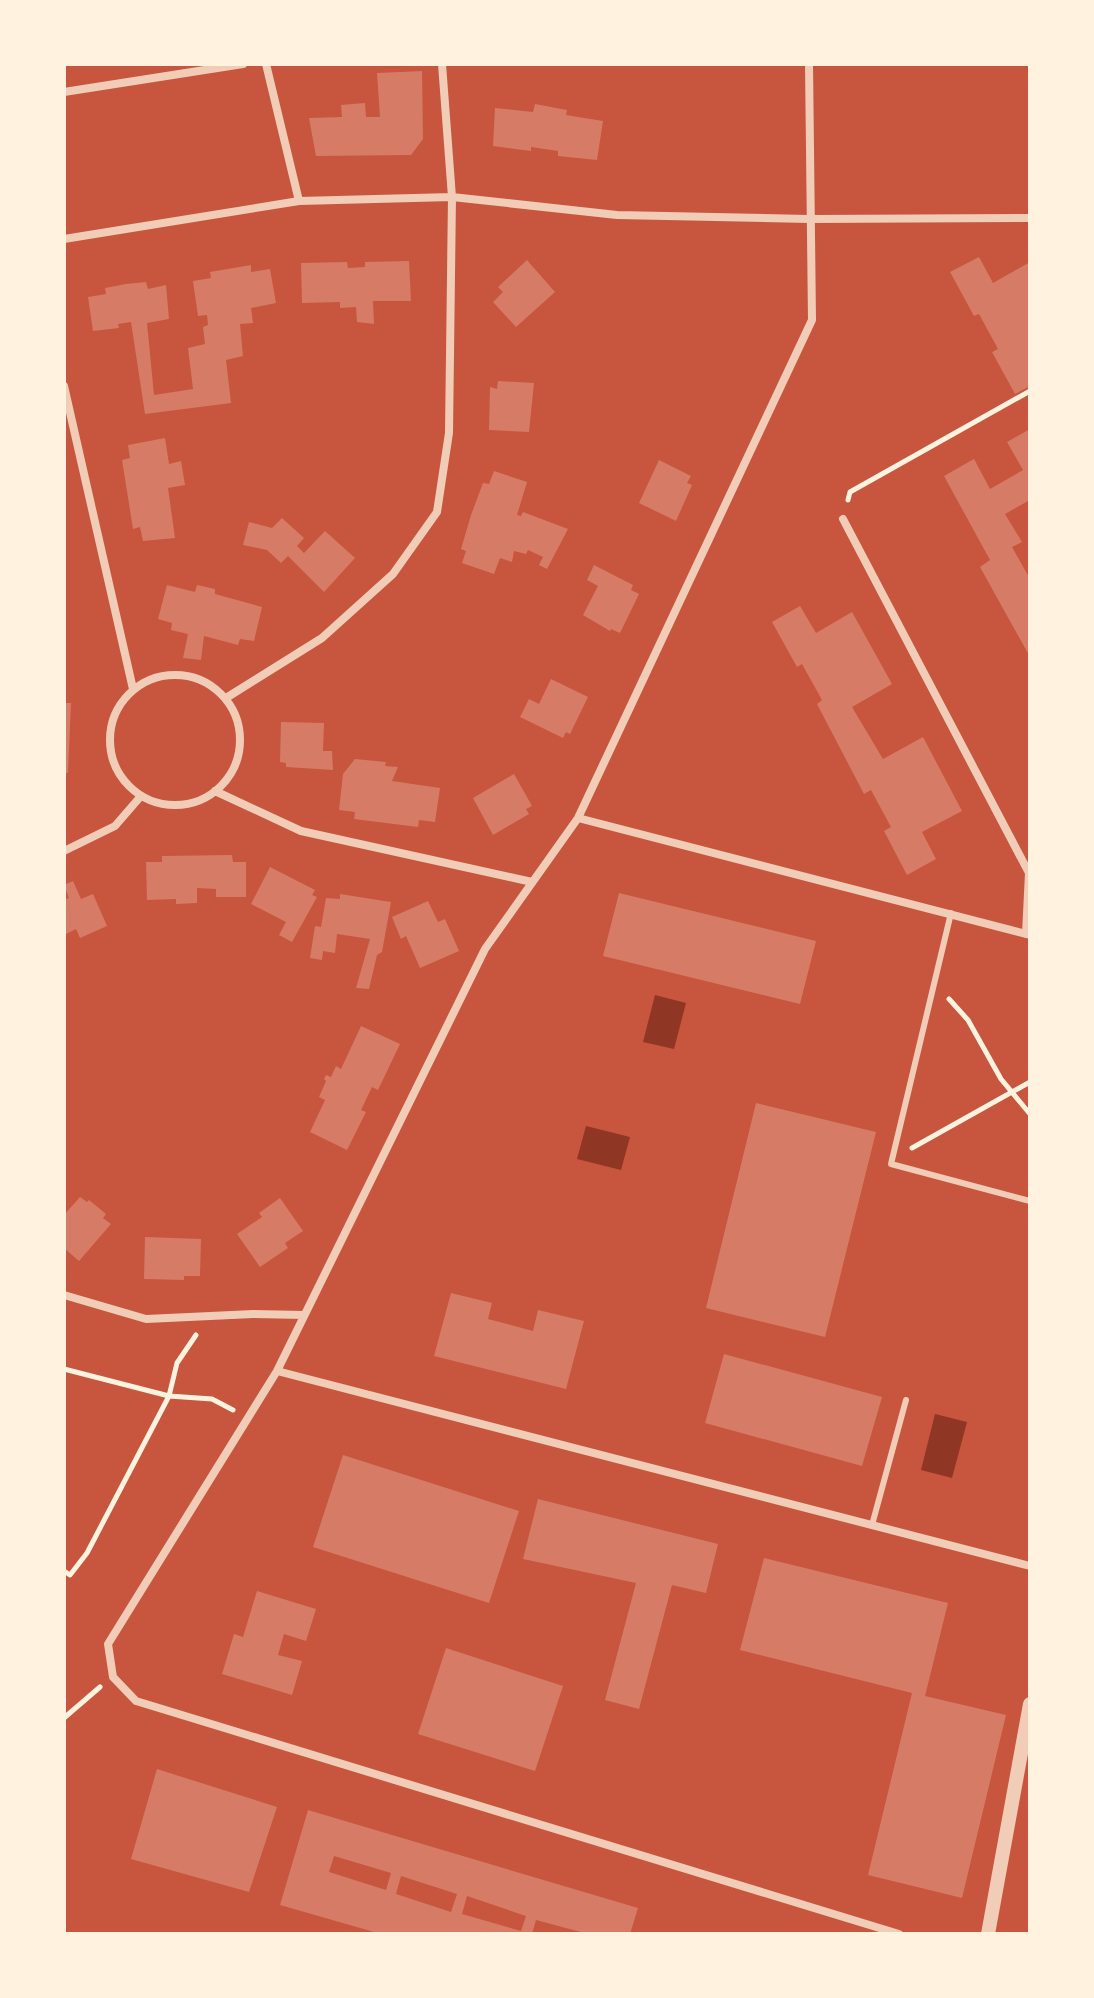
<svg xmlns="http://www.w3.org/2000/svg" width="1094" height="1998" font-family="'Zilla Slab',serif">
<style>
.water{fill:#8f3625}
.building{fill:#d67c66;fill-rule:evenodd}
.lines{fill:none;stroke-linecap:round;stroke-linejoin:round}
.path{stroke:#fff3e0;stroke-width:5}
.service{stroke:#f1ccb7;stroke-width:6}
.minor{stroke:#f1ccb7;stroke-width:8}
.tertiary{stroke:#f1ccb7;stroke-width:14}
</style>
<rect width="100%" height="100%" fill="#c8553d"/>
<!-- water -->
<path class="water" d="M655 995 686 1003 674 1049 643 1042Z
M586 1126 630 1137 621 1170 577 1159Z
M935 1414 967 1422 952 1478 921 1470Z"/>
<!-- building -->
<path class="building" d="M422 71 423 139 411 155 316 156 309 118 342 117 341 105 365 103 366 117H380L377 73Z
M535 104 567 110 566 115 603 121 597 160 558 156V151L531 147V151L493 146 495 108 533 112Z
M979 257 993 283 1030 262V386L1015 394 992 352 998 349 979 314 974 316 950 272Z
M527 260 555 292 516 327 493 302 503 292 498 287Z
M409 261 411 301H373L374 324 357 322 356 307 340 308V302L302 303 301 263 347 262 348 268 365 267V262Z
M251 265V272L270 269 276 303 251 308 253 323 240 324 243 356 226 360 231 403 145 414 131 322 118 324 119 328 93 331 88 297 106 294 105 288 126 284 146 282 148 289 166 285 169 319 147 323 154 395 193 389 188 348 205 344 203 327 208 325 207 315 198 316 193 281 211 278 210 272Z
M498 381 534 383 529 432 489 430 490 387 497 389Z
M1030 429V500L1005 514 1022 542 1012 547 1030 579V657L980 567 990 560 944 476 974 459 990 489 1023 470 1007 442Z
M165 438 169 464 181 461 185 485 168 488 175 538 143 541 140 527 133 529 122 460 130 458 128 445Z
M659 460 691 476 687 483 692 485 676 521 639 503Z
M494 471 527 482 517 515 521 516 523 512 568 529 547 569 539 565 543 557 528 550 526 554 514 551 512 562 500 558 494 574 462 563 466 551 461 549 471 515 483 483 489 484Z
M282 518 304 538 297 546 304 553 325 531 355 558 324 592 288 556 281 563 267 550 243 545 249 522 272 528Z
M594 565 633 585 631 590 639 594 620 633 611 629 610 631 583 615 598 586 587 580Z
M167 585 195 592 197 585 215 589V594L262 607 254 641 240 639 238 645 204 636 201 660 183 658 188 634 171 630 172 623 158 619Z
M800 606 816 633 852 612 892 684 852 707 883 759 923 737 962 811 922 832 936 859 907 875 884 831 891 827 871 790 864 794 817 704 822 700 802 664 797 667 772 622Z
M551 679 588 697 570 734 566 732 563 738 520 717 529 699 539 704Z
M64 703H71L68 773H64Z
M281 722 324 723 323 751H332L333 770 286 767V763L280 762Z
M355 759 386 762 385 766 398 767 392 781 440 788 435 822 419 820 418 827 354 819 355 812 339 810 343 774Z
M514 774 532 806 526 809 529 814 493 835 473 798Z
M232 855 233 862H246V897H216V889L197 888V903L176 904V899L147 900 146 862H162V856Z
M270 867 315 890 312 895 317 897 292 942 279 935 286 922 251 904Z
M73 881 81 899 93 894 107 926 80 938 76 929 64 935V900L69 898 64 885Z
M619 893 816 941 800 1004 603 956Z
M340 894 391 902 382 952 377 955 369 989 356 988 370 939 337 934 335 953 323 951 322 960 310 958 315 926 321 927 326 898 340 899Z
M428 901 438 922 445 919 459 951 420 968 406 936 401 939 392 917Z
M361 1026 400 1044 378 1090 372 1087 361 1110 366 1112 347 1150 310 1132 325 1100 319 1097 326 1081 324 1079 326 1075 331 1077 336 1066 341 1069Z
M756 1103 876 1132 825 1337 706 1308Z
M80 1197 87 1202 89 1200 106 1214 103 1218 111 1224 79 1261 64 1248V1215Z
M280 1198 303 1231 285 1243 288 1248 260 1267 237 1234 262 1217 259 1213Z
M145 1237 201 1239 200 1276H184V1280L144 1279Z
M451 1293 492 1303 488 1319 533 1331 538 1310 584 1321 566 1389 434 1356Z
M724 1354 882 1397 862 1466 705 1423Z
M343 1455 519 1511 489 1603 313 1547Z
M538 1499 718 1544 706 1593 672 1585 639 1709 605 1700 636 1583 523 1559Z
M764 1558 948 1603 925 1696 1006 1715 962 1898 868 1875 912 1693 740 1650Z
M257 1591 316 1609 306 1641 284 1634 278 1655 302 1661 292 1695 222 1674 234 1634 243 1637Z
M446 1648 563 1686 535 1771 418 1734Z
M157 1769 277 1807 249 1892 131 1859Z
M308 1810 638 1908 630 1934H588L536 1920 532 1934H381L280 1905ZM334 1856 391 1873 386 1890 329 1872ZM401 1876 457 1894 451 1912 396 1894ZM467 1896 526 1916 521 1931 462 1914Z"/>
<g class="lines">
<!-- path -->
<path class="path" d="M848 500 850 492 1030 391
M949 999 968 1020 1001 1079 1030 1114
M912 1148 1030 1082
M196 1335 177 1363 169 1396 212 1399 233 1410
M64 1369 169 1396 87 1553 70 1575 64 1571
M64 1718 100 1687"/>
<!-- service -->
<path class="service" d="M951 913 891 1164 1030 1201
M872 1525 906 1400"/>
<!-- minor -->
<path class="minor" d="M266 64 299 201
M809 64 812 320 578 818 485 949 277 1371 108 1644 113 1677 136 1701 899 1934
M64 92 243 64
M64 239 299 201 452 197 617 215 810 219 1030 218
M64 386 133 689
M843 519 1029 873 1026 934
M110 740a65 65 0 1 1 130 0a65 65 0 1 1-130 0Z
M226 698 322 638 393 574 437 512 449 433 452 197 442 64
M215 791 301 831 532 882
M578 818 1030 935
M64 851 115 826 141 796
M64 1295 146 1319 253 1314 304 1315
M277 1371 1030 1566"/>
<!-- tertiary -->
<path class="tertiary" d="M988 1934 1030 1704"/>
</g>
<!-- border -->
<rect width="1094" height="1998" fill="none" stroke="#fff3e0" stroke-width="132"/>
</svg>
